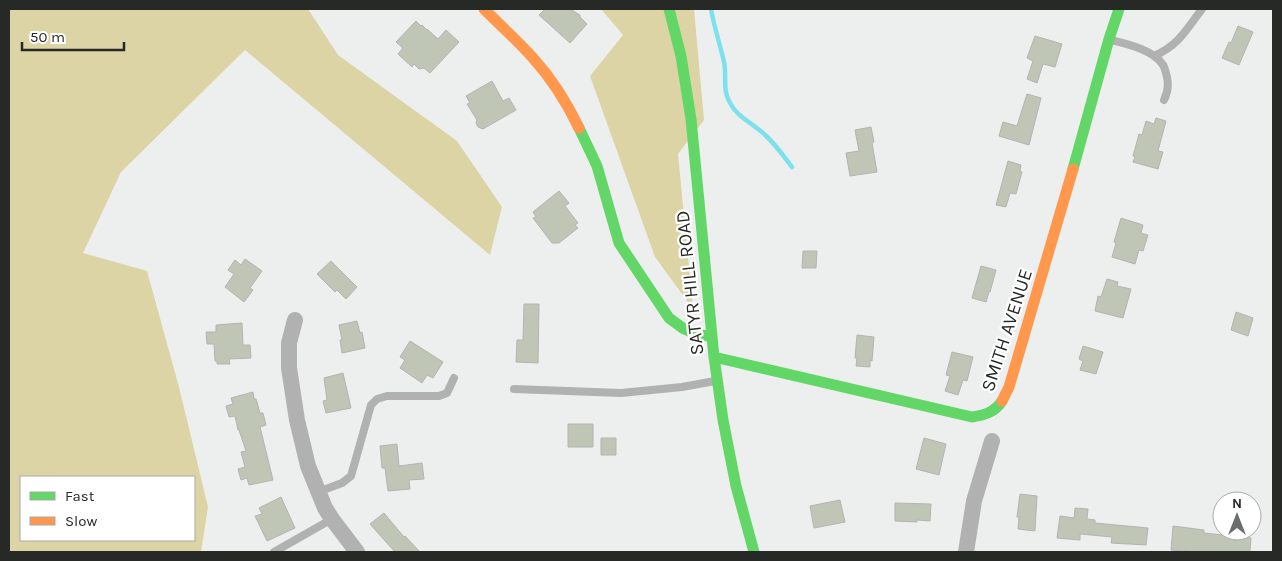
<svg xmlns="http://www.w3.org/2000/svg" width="1282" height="561" font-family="Karla,sans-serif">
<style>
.green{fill:#dcd4a4;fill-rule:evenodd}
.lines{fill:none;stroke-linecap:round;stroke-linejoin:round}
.stream{stroke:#7fe0ed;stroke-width:4.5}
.building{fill:#bfc6b5;stroke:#b3b4b3}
.lane{stroke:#b1b1b1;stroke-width:8}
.street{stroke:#b1b1b1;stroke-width:16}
.fast{stroke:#63d668;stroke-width:11}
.slow{stroke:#ff974d;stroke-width:11}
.labels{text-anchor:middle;stroke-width:4.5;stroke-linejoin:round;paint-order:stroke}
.street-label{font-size:19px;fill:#272927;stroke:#fff}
</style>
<rect width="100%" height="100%" fill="#edefee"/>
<!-- green -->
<path class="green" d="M9 9H308L338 55 457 141 502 207 490 255 245 50 121 172 83 253 147 271 179 387 208 507 201 552H9ZM21 477H194V540H21Z
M601 9H694L704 120 678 154 693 309 655 257 590 76 623 35Z"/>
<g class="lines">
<!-- stream -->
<path class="stream" d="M711 9C714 27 720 44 724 62 727 76 722 90 730 103 737 116 747 120 758 129 772 139 782 154 792 167"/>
</g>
<!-- building -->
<path class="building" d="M545 9H570L580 15V17L587 24 570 43 539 15Z
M416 21 421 26 422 25 427 30V29L438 39 446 30 459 42 430 73 424 68 419 69 414 64 412 67 398 54 403 48 396 42Z
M1238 26 1253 32 1239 65 1222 58 1229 42 1231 43Z
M1035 36 1062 44 1055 67 1043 64 1037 83 1027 79 1033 61 1027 58Z
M492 81 503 101 509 98 516 110 483 129 478 127 476 123 477 120 467 104 470 103 466 96Z
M1027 94 1041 98 1029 145 999 136 1003 122 1017 126Z
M1156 118 1166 121 1158 151 1163 152 1158 169 1133 162 1135 157 1133 156 1139 134 1142 135 1146 121 1154 124Z
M871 127 874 142 872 143 877 172 850 176 846 153 859 151 855 130Z
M1008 161 1021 165 1020 171 1022 172 1016 194 1010 193 1006 207 996 205Z
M559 191 569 203 565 206 578 223 575 225 578 228 559 243H552L533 218 536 217 533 212Z
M1121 218 1143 225 1141 233 1148 235 1143 251 1139 250 1135 264 1112 257 1116 243 1114 242Z
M803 251H817L816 268H802Z
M245 259 262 271 250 288 253 290 244 302 225 287 234 274 228 270 235 260 241 265Z
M331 261 357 287 346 299 337 290 335 292 317 274Z
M981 266 996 270 990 292H989L986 302 972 298Z
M1107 279 1118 282 1117 286 1131 289 1123 318 1095 311 1098 296 1101 297Z
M524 304H539L538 363 516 362 517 340H523Z
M1236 312 1253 318 1248 336 1231 330Z
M357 321 360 333 362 332 365 348 342 353 340 340H342L339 325Z
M242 323 243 345H250L251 358 229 359 230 364H217V361H215L214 344H207L206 332H216V325Z
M857 335 874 337 872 361 870 360V367L856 366 857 358H855Z
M410 341 443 362 433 378 427 375 422 383 400 368 405 360 400 357Z
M1083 346 1103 352 1096 374 1080 370 1083 361 1079 359Z
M952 352 973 357 967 381 963 380 958 395 945 391 950 376 946 375Z
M343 373 351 408 326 413 323 401 327 400 324 378Z
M253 392 254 399H256L260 413H263L266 425 260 427 273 480 249 485 247 478 241 480 238 469 245 467 241 452 246 451 239 430H238L235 416 229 417 226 406 233 404 231 398Z
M568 424H593V447H568Z
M601 438H616V455H601Z
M924 438 946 444 939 475 916 469Z
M397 444 399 466 422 463 424 479 409 480 410 489 388 491 385 468H382L380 446Z
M1020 494 1037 496 1035 531 1018 529 1019 517H1017Z
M281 497 295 528 267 541 255 516 262 514 259 508Z
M840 500 845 522 814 528 810 506Z
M895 503 931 504 930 521 917 520V522L895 521Z
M1075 508 1088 509 1087 519 1095 520V523L1148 528 1146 545 1111 543 1112 537 1080 534V540L1057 538 1060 516 1074 518Z
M384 513 404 537 405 536 420 552H395L370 524Z
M1173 526 1204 530V533L1251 538 1250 552H1197L1171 550Z"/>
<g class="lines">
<!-- lane -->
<path class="lane" d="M1111 40C1127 44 1154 50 1163 65 1165 68 1166 74 1167 77 1169 86 1168 92 1164 100
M1154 56C1179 45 1186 30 1202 9
M514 389 621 393 682 387 715 381
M318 492 342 483 351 476 371 405 377 399 387 396H439L447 393 454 378
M274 552 332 519"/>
<!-- street -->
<path class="street" d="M295 320 289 343V368L297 420 308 466 325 508 332 519 357 552
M966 552 974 501 992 441"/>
<!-- fast -->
<path class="fast" d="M669 9 681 56 691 119 714 357 723 420 736 486 754 552
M579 128 597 166 619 243 669 318 684 329 694 333 712 337
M1073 169 1109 39 1119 9
M714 357 972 417C985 415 995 412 1002 401"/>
<!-- slow -->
<path class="slow" d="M484 9C500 25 518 41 533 58 552 79 567 103 579 128
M1002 401 1009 387 1073 169"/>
</g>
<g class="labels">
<!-- street labels -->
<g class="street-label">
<text transform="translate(689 283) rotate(-96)" y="7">SATYR HILL ROAD</text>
<text transform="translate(1006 330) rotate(-72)" y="7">SMITH AVENUE</text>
</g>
</g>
<!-- border -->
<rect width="1282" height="561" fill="none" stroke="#272927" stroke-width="20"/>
<!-- legend -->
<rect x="20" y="476" width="175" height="65" fill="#ffffff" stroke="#a9a9a9"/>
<rect x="30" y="492" width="25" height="8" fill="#63d668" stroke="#a9a9a9"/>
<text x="65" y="501" font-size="15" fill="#272927">Fast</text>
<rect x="30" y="517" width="25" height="8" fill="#ff974d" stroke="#a9a9a9"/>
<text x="65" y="526" font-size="15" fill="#272927">Slow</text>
<!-- north arrow -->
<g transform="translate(1237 516)"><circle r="24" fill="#ffffff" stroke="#a9a9a9"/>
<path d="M0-4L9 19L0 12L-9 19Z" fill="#6c6e6d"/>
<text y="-8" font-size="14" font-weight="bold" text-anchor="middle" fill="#272927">N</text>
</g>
<!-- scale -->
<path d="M22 42v8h102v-8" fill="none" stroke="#272927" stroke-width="2.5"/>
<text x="30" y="42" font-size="15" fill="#272927" stroke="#ffffff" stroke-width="4" paint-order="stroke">50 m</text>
</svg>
